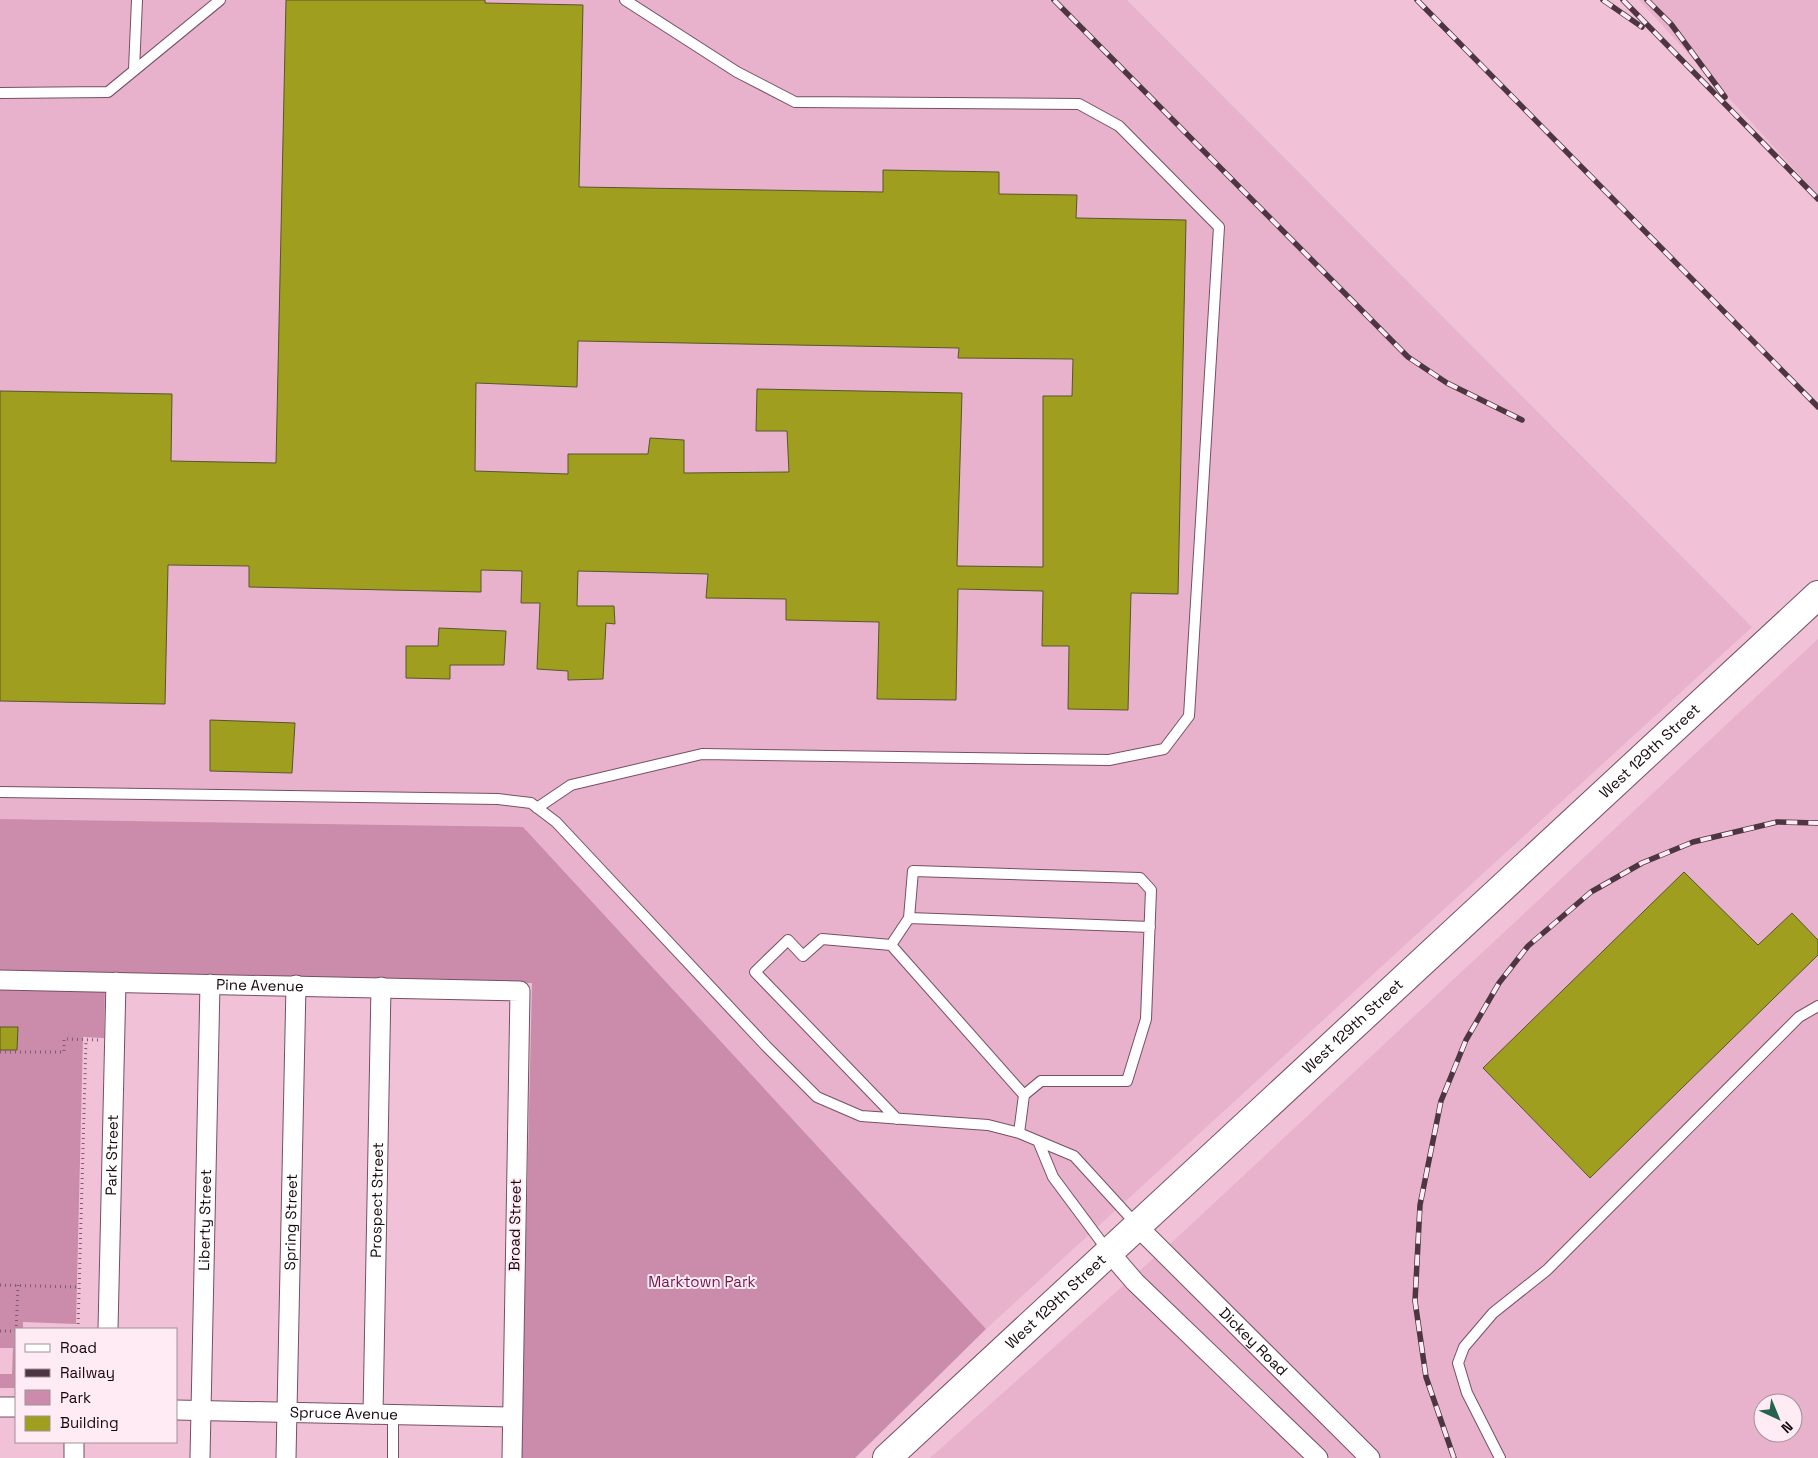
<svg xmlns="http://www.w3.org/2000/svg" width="1818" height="1458" font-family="'Space Grotesk',sans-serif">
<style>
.built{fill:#e9b2cc;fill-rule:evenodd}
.green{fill:#cb8baa}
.building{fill:#a09e1e;stroke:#56562c;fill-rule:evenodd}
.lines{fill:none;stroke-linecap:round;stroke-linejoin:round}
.service-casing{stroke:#774f63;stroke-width:12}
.minor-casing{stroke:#774f63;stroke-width:21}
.secondary-casing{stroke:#774f63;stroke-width:30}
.path{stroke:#7b5d6c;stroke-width:3;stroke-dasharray:1 4;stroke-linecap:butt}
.service{stroke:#fff;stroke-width:10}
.minor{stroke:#fff;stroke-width:19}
.secondary{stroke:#fff;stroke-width:28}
.rail-casing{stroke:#4d3641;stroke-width:5.5}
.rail{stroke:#ffebf4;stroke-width:4;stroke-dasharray:11;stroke-linecap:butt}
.labels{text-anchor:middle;stroke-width:4;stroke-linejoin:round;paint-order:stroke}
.street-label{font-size:15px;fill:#16070f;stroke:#ffebf4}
.park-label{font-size:15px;fill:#71164d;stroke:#ffebf4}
</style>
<rect width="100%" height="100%" fill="#f0c1d7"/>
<!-- built -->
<path class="built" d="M0 0H1127L1752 627 986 1329 523 828 0 819Z
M1639 0H1818V195Z
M1818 639V1458H930L1182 1233ZM1763 1403H1793V1433H1763Z"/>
<!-- green -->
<path class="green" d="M0 819 523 827 986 1329 855 1458H521L532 983 0 972Z
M0 990 105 991 104 1038 83 1037 76 1324 23 1322V1329H16V1388H0V1374H12L13 1348H0V1050H17L18 1027H0Z"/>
<!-- building -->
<path class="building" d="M286 0H485V3L583 5 579 187 883 192V170L999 172V194L1077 195 1076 218 1186 220 1178 594 1131 593 1128 710 1068 709 1069 646H1042L1043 591 958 589 956 700 877 699 879 622 786 620V599L706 598 708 574 578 571 577 606H614L615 624 606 623 603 679 568 680V671L537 669 540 603H521L522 571 481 570V592L249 587V566L168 565 165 704 0 701V391L172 394 171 461 276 463ZM578 341 959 348 958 358 1073 359 1072 396H1043V567L957 566 962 393 757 389 756 431H787L789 472 684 473V440L650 438 648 454H568V474L475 471 476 383 577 387Z
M439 628 506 631 504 665H450V679L406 678V646H438Z
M210 720 295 723 292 773 210 771Z
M1684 872 1758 945 1792 913 1818 940V955L1590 1178 1483 1068Z
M0 1027H18L17 1050H0Z"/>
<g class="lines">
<defs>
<path id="service" d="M134 70 137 0
M0 93 108 92 220 0
M0 792 498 799 531 803 556 822 766 1046 817 1097 861 1116 988 1125 1019 1133 1074 1156 1137 1225
M537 808 571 785 702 754 1109 760 1164 749 1189 716 1219 227 1119 126 1079 104 795 102 737 72 625 0
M909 918 1150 927
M891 945 822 939 803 956 788 940 755 972 897 1119
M1019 1133 1024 1095 891 945 909 918 913 871 1140 878 1151 890 1146 1019 1127 1081H1041L1024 1095
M1039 1143 1053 1177 1108 1251
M393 1458V1414
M1500 1458 1467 1393 1458 1363 1464 1347 1493 1313 1547 1270 1799 1017 1818 1006"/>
<g id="minor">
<path id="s1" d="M0 980 520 991 512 1458"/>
<path id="s2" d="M1137 1226 1370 1458"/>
<path d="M1110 1253 1135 1282 1318 1458"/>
<path id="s3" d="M108 1329 116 982"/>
<path d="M0 1407H16"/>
<path id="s4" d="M176 1410 512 1417"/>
<path id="s5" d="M373 1414 381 987"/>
<path d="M74 1458V1442"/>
<path id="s6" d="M200 1458 210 984"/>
<path id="s7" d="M286 1458 296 985"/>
</g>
<g id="secondary">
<path id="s8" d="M887 1458 1818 595"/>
</g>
</defs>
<!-- service casing -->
<use href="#service" class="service-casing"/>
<!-- minor casing -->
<use href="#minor" class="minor-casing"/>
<!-- secondary casing -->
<use href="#secondary" class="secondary-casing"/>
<!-- path -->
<path class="path" d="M0 1052H64V1039L99 1040
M0 1285 79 1287
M78 1329 86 1040
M0 1331H16
M16 1331 18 1285"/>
<!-- service -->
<use href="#service" class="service"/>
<!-- minor -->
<use href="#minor" class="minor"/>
<!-- secondary -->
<use href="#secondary" class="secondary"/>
<defs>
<path id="rail" d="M1054 0 1408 357 1447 383 1522 420
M1417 0 1818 407
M1603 0 1642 27
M1623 0 1818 199
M1647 0 1671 24 1725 97
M1454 1458 1426 1377 1415 1301 1420 1205 1441 1101 1466 1040 1499 983 1528 946 1591 892 1642 863 1693 842 1777 822 1818 823"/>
</defs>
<!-- rail casing -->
<use href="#rail" class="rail-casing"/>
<!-- rail -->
<use href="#rail" class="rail"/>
</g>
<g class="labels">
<!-- street labels -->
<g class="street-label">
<text dy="5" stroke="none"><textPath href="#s8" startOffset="1040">West 129th Street</textPath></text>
<text dy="5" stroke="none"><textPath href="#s1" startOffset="260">Pine Avenue</textPath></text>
<text dy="5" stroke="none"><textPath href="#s8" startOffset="635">West 129th Street</textPath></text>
<text dy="5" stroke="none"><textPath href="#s3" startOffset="174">Park Street</textPath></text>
<text dy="5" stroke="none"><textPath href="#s5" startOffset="214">Prospect Street</textPath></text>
<text dy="5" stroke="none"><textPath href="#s6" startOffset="238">Liberty Street</textPath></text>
<text dy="5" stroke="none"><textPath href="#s7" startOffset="236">Spring Street</textPath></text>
<text transform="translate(515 1225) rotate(-89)" y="5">Broad Street</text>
<text dy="5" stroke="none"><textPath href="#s8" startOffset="230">West 129th Street</textPath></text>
<text dy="5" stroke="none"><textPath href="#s2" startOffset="164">Dickey Road</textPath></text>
<text dy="5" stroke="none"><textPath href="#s4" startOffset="168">Spruce Avenue</textPath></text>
</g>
<!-- park labels -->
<g class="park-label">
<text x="702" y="1287">Marktown Park</text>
</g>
</g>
<!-- legend -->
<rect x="15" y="1328" width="162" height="115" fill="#ffebf4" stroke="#a29098"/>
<rect x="25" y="1344" width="25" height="8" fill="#ffffff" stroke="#a29098"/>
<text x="60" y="1353" font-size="15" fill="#16070f">Road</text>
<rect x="25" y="1369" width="25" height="8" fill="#4d3641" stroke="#a29098"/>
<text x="60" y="1378" font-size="15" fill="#16070f">Railway</text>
<rect x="25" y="1390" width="25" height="15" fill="#cb8baa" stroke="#a29098"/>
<text x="60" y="1403" font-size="15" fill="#16070f">Park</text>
<rect x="25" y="1416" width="25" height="15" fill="#a09e1e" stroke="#a29098"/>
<text x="60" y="1428" font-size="15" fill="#16070f">Building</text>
<!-- north arrow -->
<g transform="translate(1778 1418) rotate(136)"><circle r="24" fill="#ffebf4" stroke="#a29098"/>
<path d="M0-4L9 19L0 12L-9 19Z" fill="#25634f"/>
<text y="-8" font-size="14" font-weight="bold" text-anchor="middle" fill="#16070f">N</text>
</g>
</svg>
